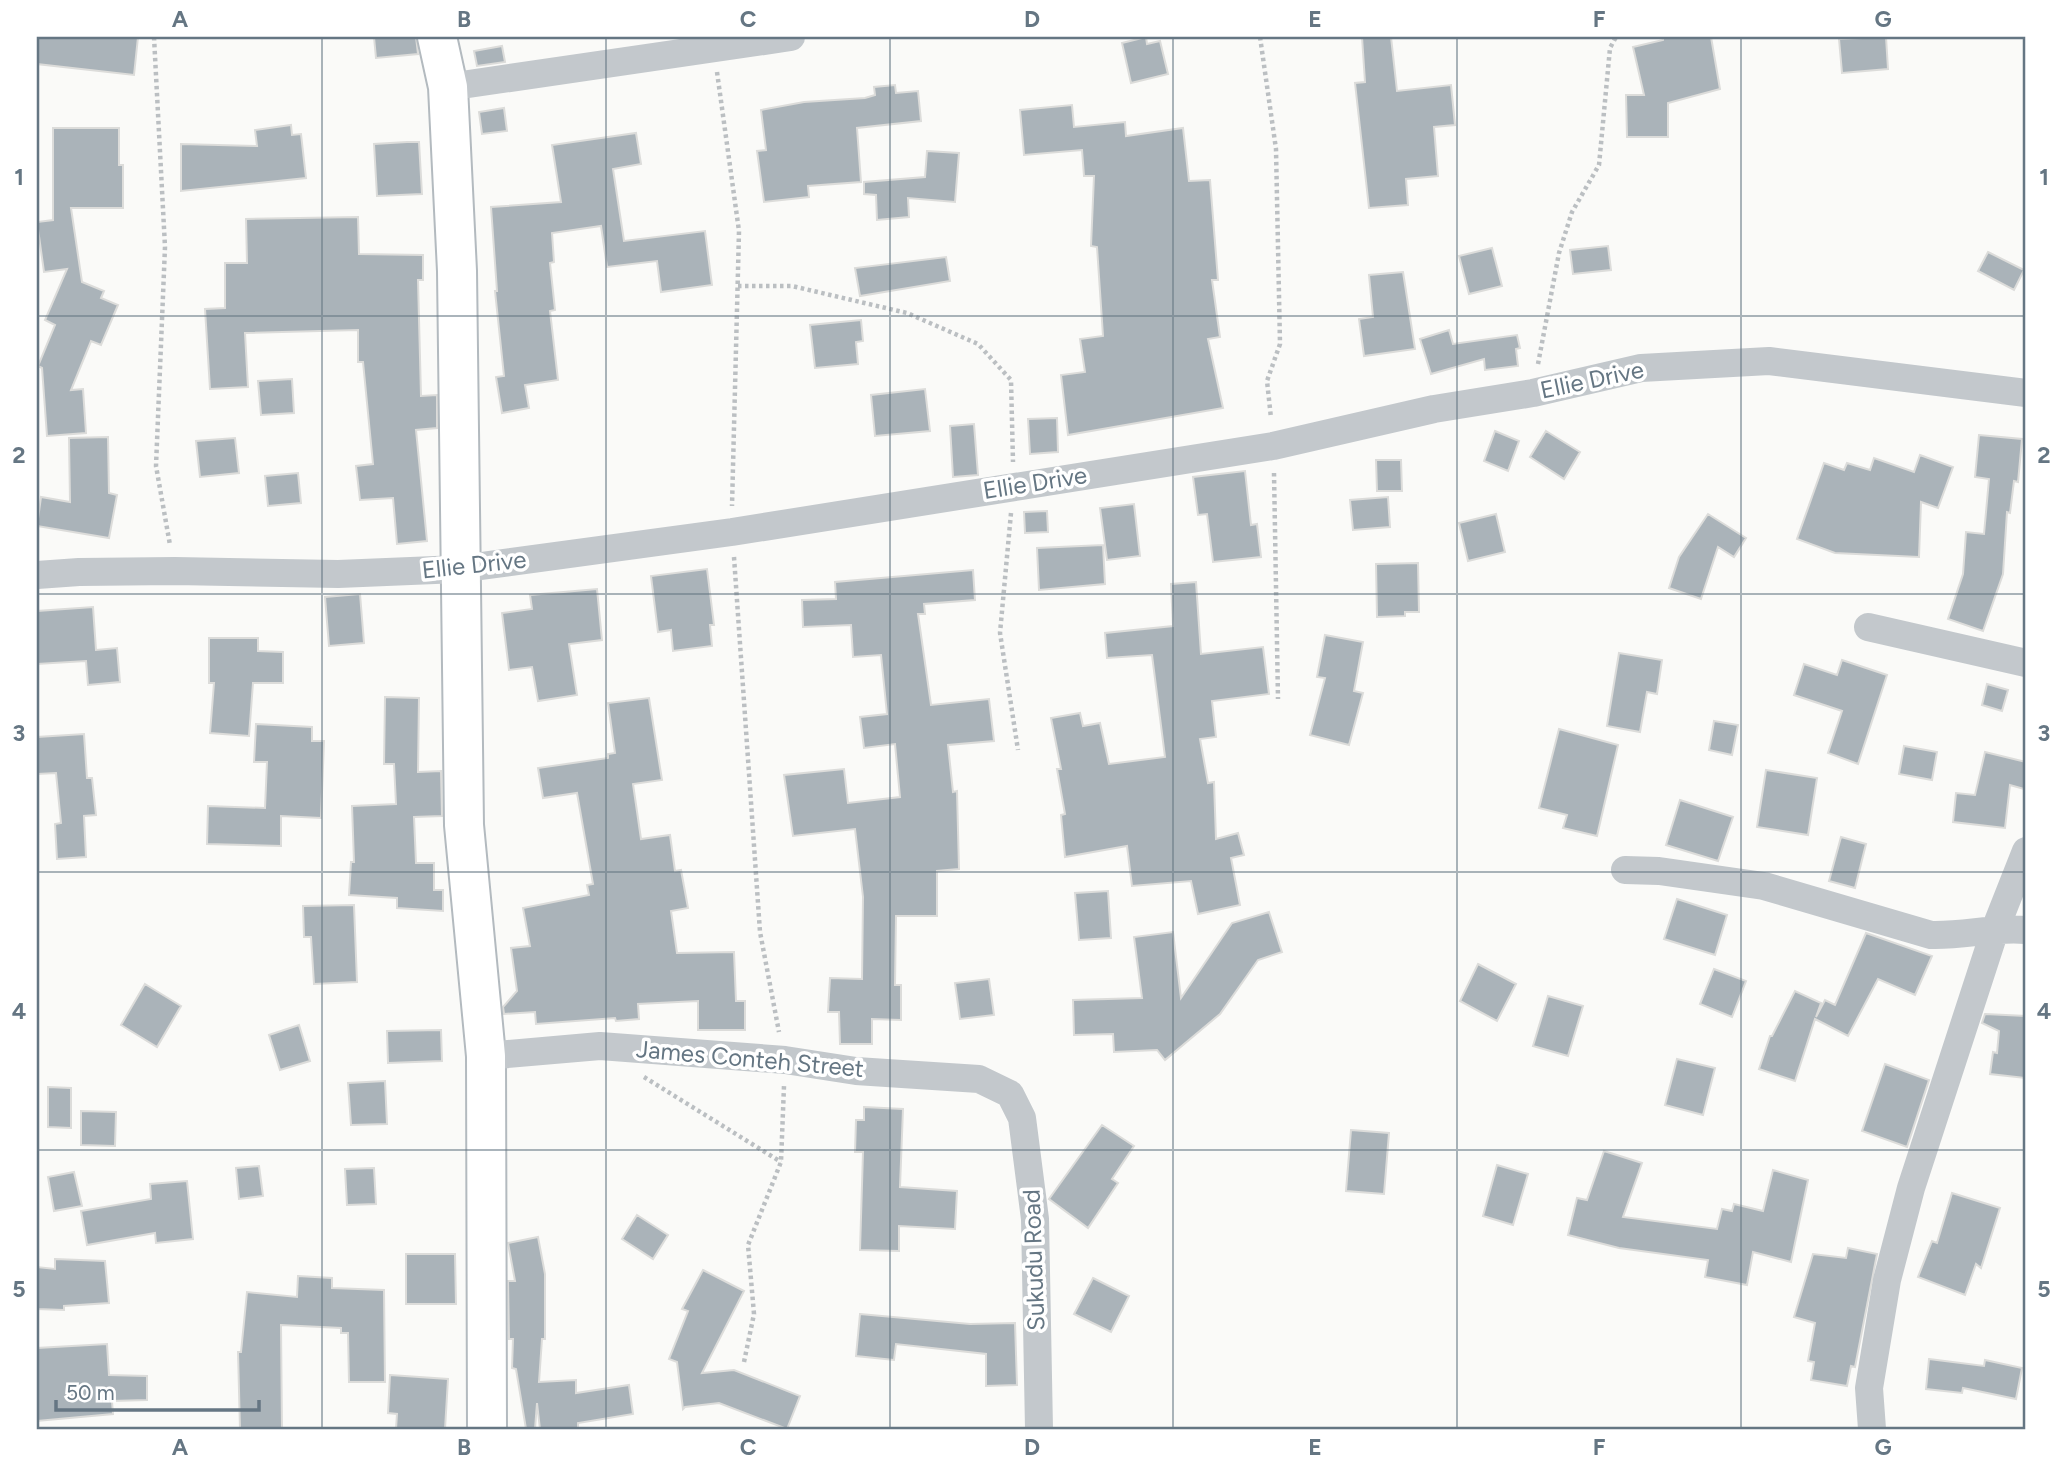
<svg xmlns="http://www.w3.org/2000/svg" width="2063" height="1466" font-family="Figtree,sans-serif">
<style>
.building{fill:#aab3b9;stroke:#dcdcda;stroke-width:2}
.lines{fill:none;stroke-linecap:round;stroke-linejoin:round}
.secondary-casing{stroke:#b3babf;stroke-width:42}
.path{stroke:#bbbfc2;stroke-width:4.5;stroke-dasharray:3.5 3.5;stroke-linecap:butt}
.minor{stroke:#c3c8cc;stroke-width:28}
.secondary{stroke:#fff;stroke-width:38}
.grid{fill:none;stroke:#657683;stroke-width:2;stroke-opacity:0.55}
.labels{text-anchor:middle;stroke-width:7;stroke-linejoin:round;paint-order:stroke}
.street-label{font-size:24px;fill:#657683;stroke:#fff}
.neatline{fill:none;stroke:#657683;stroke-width:2.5}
.grid-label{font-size:23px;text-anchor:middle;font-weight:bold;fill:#657683}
</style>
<rect width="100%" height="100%" fill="#fafaf8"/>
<!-- building -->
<path class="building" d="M37 37H138L134 75 37 64Z
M374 37H416L418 54 376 58Z
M1146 37 1147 44 1160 41 1168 74 1131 83 1122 43Z
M1362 37H1391L1397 91 1451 85 1455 125 1434 127 1438 176 1406 179 1408 205 1369 208 1355 83 1365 82Z
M1663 37H1711L1720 89 1668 103V137H1627L1626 95H1644L1633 47 1663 40Z
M1886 37 1888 69 1842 73 1839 39Z
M502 46 505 62 477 66 474 51Z
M895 85 896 93 918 91 921 121 857 128 861 182 808 186 809 197 764 202 757 151 766 150 761 110 804 102 865 98 875 95 874 87Z
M1072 105 1074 127 1125 122 1126 136 1183 128 1189 181 1210 180 1218 280H1212L1220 337 1208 339 1223 408 1068 435 1061 375 1085 372 1080 339 1103 336 1097 247 1091 246 1094 176H1084L1082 150 1024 155 1020 110Z
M504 108 507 131 482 134 479 112Z
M291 125 292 135 301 134 306 178 181 191V144L257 146 255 130Z
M53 128H119V165H123V208H71L82 282 104 291 101 298 118 305 101 345 91 341 71 390 83 389 86 433 47 436 42 368 38 366 55 325 45 320 67 269 44 272 37 222 53 220Z
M636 133 641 164 613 169 624 241 705 231 712 285 661 292 657 261 607 267 601 226 552 233 554 262 550 263 555 310 550 311 558 380 525 385 529 408 502 413 496 377 504 376 495 291H497L491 207 561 202 552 145Z
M407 142H419L422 194 377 196 374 144Z
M927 151 959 153 955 202 908 198 909 217 877 220 876 195 864 194V182L925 177Z
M358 217 359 254 423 255V280H418L421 396 437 395V428L416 430 427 541 397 544 393 498 360 500 356 466 373 464 363 362H358V330L245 333 248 387 210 389 205 309 225 308V263H247L246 219Z
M1608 246 1611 270 1573 274 1570 250Z
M1492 248 1502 286 1469 294 1459 256Z
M1988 252 2024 270 2014 290 1978 271Z
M946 257 950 281 860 296 855 268Z
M1403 272 1415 349 1364 356 1359 319 1373 317 1369 275Z
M861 320 863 341 856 342 858 364 815 368 810 325Z
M1449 330 1453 344 1517 335 1520 348 1516 349 1518 366 1485 370 1484 359 1431 374 1420 339Z
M292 379 294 413 261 415 258 381Z
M925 389 930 431 875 436 871 395Z
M1057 418 1058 452 1030 454 1028 419Z
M974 424 978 475 953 477 950 426Z
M1495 431 1519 441 1508 471 1484 461Z
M1546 431 1580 452 1564 479 1530 457Z
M1979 435 2022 439 2018 482 2014 481 2010 513 2007 512 2003 574 1983 631 1948 619 1963 574 1966 532 1984 534 1989 479 1975 477Z
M108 437 109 493 117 495 109 538 37 526 41 497 70 502 69 438Z
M235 438 239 473 200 477 196 441Z
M1920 455 1953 467 1938 508 1921 502 1919 557 1835 553 1797 539 1824 463 1844 470 1847 463 1870 470 1874 458 1914 472Z
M1376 460H1401L1402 491H1377Z
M1245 471 1251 525 1257 524 1261 557 1213 562 1207 514 1198 515 1193 477Z
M298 473 301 503 268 506 265 476Z
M1388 497 1390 527 1353 530 1350 500Z
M1134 504 1140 556 1107 560 1100 508Z
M1047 511 1048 532 1025 533 1024 512Z
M1496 514 1505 552 1468 561 1459 523Z
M1708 514 1746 538 1734 557 1718 547 1701 599 1669 588 1679 557Z
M1103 545 1105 584 1039 590 1037 548Z
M1418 563 1419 612H1405V616L1377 617 1376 564Z
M707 569 714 625H710L712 646 673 651 671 630 658 632 651 576Z
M973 570 975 600 924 604 925 614H918L931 705 989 699 994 741 948 745 953 792 957 791 959 869 937 871V916H896L895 985H901V1020L872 1019V1044H840L839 1012H828L830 978 862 979 863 897 855 829 793 836 784 775 844 769 848 803 900 797 895 744 864 748 860 717 887 714 881 655 853 657 851 625 803 627 802 600 836 599 835 582Z
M1196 582 1201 654 1263 647 1269 694 1212 701 1216 737 1200 739 1208 783 1214 782 1216 839 1238 833 1244 855 1231 858 1240 905 1198 914 1191 881 1132 886 1127 846 1065 857 1061 815 1065 814 1057 769H1061L1051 718 1080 713 1083 726 1100 723 1109 764 1165 757 1152 655 1107 658 1105 633 1173 626 1171 584Z
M597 589 602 640 569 644 577 695 538 701 532 667 509 670 502 613 532 609 530 595Z
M360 594 364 643 329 646 325 597Z
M93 607 96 650 117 648 120 682 88 685 86 661 37 664V611Z
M1325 635 1363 642 1354 691 1363 693 1349 745 1310 735 1325 678 1317 677Z
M209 638H258V651L283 652V683H253L249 736 210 733 214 683H209Z
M1619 653 1662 660 1657 694 1647 692 1640 732 1607 726Z
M1842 660 1887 675 1858 764 1828 753 1842 711 1794 695 1804 664 1837 675Z
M1987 684 2008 690 2002 711 1982 705Z
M385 697 419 698 418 772 441 771 442 816 414 817 416 863H434V890H443V911L397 908V898L349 895 351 862H354L352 806 396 804 394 764H384Z
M649 698 662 780 633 784 641 839 670 835 675 871 681 870 688 908 671 911 677 953 734 952 736 1001H745V1030H698V1001L638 1004 639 1019 616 1021 615 1018 536 1024 535 1012 504 1014 503 1007 517 991 511 948 530 946 523 908 589 895 587 885 593 884 577 793 543 798 538 768 608 758V754L615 753 608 703Z
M1714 721 1738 725 1732 755 1709 750Z
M256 724 312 727V741H324L321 818 281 816V846L207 844 208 806 265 808 267 762H254Z
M1559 729 1618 745 1597 836 1563 828 1567 815 1539 808Z
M84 734 87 778H92L96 815 84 816 86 857 57 859 55 824 61 823 56 773 37 774V737Z
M1904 746 1937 752 1932 780 1899 774Z
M1985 752 2026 762 2024 789 2010 785 2005 828 1953 822 1956 793 1975 795Z
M1766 770 1817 778 1808 835 1757 827Z
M1680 800 1733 817 1718 861 1666 845Z
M1841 837 1866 844 1855 888 1829 881Z
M1108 891 1111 938 1079 940 1075 893Z
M1677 899 1727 915 1715 955 1664 939Z
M354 905 357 982 314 984 311 937H304L303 906Z
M1269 912 1282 952 1258 960 1220 1014 1165 1060 1157 1050 1114 1052 1113 1034 1074 1035 1073 1000 1142 998 1134 937 1173 932 1181 998 1232 923Z
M1866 933 1932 956 1915 995 1878 979 1848 1036 1815 1019 1795 1081 1759 1069 1770 1036H1772L1795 991 1821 1003 1816 1017 1825 1000 1835 1005Z
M1478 964 1516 984 1497 1021 1460 1001Z
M1714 969 1746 981 1732 1017 1700 1004Z
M989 979 994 1015 960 1019 955 983Z
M145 984 181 1006 157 1047 121 1025Z
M1548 996 1583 1006 1568 1056 1533 1046Z
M1985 1014 2026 1016 2025 1078 1990 1074 1993 1052 1997 1053 1999 1031 1982 1023Z
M299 1025 310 1061 280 1070 269 1035Z
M441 1030 442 1061 388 1063 387 1031Z
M1677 1059 1715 1068 1703 1115 1665 1105Z
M1885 1064 1929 1080 1907 1147 1862 1131Z
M385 1081 387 1124 351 1125 348 1083Z
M48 1087 71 1088V1128L48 1127Z
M864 1107 903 1109 900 1187 957 1191 955 1229 899 1226V1251L860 1250 863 1152H855L856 1120H864Z
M81 1111 116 1112 115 1146 81 1145Z
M1102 1125 1134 1146 1112 1179 1118 1183 1088 1228 1049 1199Z
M1351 1130 1389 1133 1384 1194 1346 1191Z
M1604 1151 1642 1163 1623 1217 1717 1229 1722 1209 1732 1211 1734 1204 1763 1211 1773 1170 1808 1180 1791 1262 1753 1252 1747 1285 1705 1277 1708 1260 1619 1248 1568 1235 1577 1198 1587 1200Z
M1497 1165 1528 1174 1513 1225 1483 1216Z
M259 1166 263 1196 239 1199 236 1168Z
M374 1168 376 1204 347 1205 345 1169Z
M74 1172 82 1206 54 1211 48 1177Z
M187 1181 193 1239 156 1243 155 1233 87 1245 81 1211 151 1199 150 1184Z
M1952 1193 2000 1208 1981 1268 1976 1264 1965 1295 1918 1277 1932 1241 1937 1243Z
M637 1215 668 1235 653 1259 622 1239Z
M538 1237 545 1274V1339H542L539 1382 576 1380V1393L629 1385 633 1414 578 1423V1429H540L537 1403 535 1429H526L516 1369 512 1368 513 1339H509L508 1281H515L508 1243Z
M1848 1248 1877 1254 1855 1367 1851 1366 1847 1386 1811 1380 1814 1362 1808 1361 1815 1323 1794 1317 1813 1254 1846 1258Z
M406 1254H455L456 1304H406Z
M55 1259 105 1261 109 1303 64 1306V1310L37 1309V1267L55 1269Z
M703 1270 744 1291 702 1373 734 1370 800 1396 787 1429 719 1403 685 1407 683 1409 677 1362 669 1359 688 1311 682 1309Z
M298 1276 332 1278V1288L384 1290 385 1382H349L348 1333H341V1328L281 1325 282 1429H240L238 1352H241L247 1292 297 1297Z
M1093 1278 1129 1296 1111 1332 1074 1314Z
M860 1314 970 1324 1015 1323 1017 1385 986 1386V1354L896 1344 894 1360 856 1356Z
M107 1344 109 1375 147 1376V1400L112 1401 113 1414 37 1421V1348Z
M1929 1359 1984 1366 1985 1360 2022 1368 2016 1399 1963 1388 1962 1393 1926 1389Z
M390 1375 448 1379 445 1429H396L397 1414 388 1413Z"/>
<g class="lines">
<defs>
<path id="secondary" d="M437 37 448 87 457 271 464 825 486 1056 487 1429"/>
</defs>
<!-- secondary casing -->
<use href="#secondary" class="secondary-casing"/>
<!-- path -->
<path class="path" d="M154 37 165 247 156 466 170 545
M1260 37 1276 149 1280 344 1267 381 1271 418
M717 72 739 231 732 506
M738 286H792L907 313 978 344 1011 380 1013 462
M1538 364 1559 253 1572 212 1599 165 1610 48 1616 37
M1274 473 1278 699
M1011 513 1000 633 1018 750
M734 557 760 932 779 1032
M644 1077 781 1162
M744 1362 754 1314 748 1245 781 1162 784 1086"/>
<!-- minor -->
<path class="minor" d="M448 87 791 37
M37 575 79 572 175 571 338 574 459 569 732 532 1273 446 1434 409 1533 393 1641 368 1769 361 2026 393
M1868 627 2026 663
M1625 870 1659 871 1764 886 1931 935C1966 936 1992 927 2026 930
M486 1056 600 1046 785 1060 856 1071 979 1079 1010 1094 1022 1118 1035 1219 1039 1429
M1872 1429 1869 1388 1887 1280 1911 1188 1996 927 2026 851"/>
<!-- secondary -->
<use href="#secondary" class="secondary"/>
</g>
<!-- grid -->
<path class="grid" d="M322 37V1429M606 37V1429M890 37V1429M1173 37V1429M1457 37V1429M1741 37V1429M37 316H2026M37 594H2026M37 872H2026M37 1150H2026"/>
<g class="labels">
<!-- street labels -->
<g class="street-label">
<text transform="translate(1592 380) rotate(-12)" y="8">Ellie Drive</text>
<text transform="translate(1035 483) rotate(-9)" y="8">Ellie Drive</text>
<text transform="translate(474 565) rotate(-6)" y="8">Ellie Drive</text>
<text transform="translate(750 1059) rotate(5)" y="8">James Conteh Street</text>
<text transform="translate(1034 1260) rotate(-92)" y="8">Sukudu Road</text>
</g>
</g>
<!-- border -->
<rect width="2063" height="1466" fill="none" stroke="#ffffff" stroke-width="77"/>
<!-- scale -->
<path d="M56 1400v10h203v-10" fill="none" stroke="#657683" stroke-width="3.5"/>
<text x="66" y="1400" font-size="21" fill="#657683" stroke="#ffffff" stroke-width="5" paint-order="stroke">50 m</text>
<rect x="38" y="38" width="1986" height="1390" class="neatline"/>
<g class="grid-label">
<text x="180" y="27">A</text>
<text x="464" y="27">B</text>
<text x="748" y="27">C</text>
<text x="1032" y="27">D</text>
<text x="1315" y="27">E</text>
<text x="1599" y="27">F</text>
<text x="1883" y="27">G</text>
<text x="19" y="185">1</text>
<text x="2044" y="185">1</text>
<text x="19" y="463">2</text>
<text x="2044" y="463">2</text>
<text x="19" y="741">3</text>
<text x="2044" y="741">3</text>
<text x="19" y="1019">4</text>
<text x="2044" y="1019">4</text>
<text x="19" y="1297">5</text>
<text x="2044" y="1297">5</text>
<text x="180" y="1455">A</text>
<text x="464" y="1455">B</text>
<text x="748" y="1455">C</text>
<text x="1032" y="1455">D</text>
<text x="1315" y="1455">E</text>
<text x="1599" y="1455">F</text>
<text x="1883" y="1455">G</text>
</g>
</svg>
